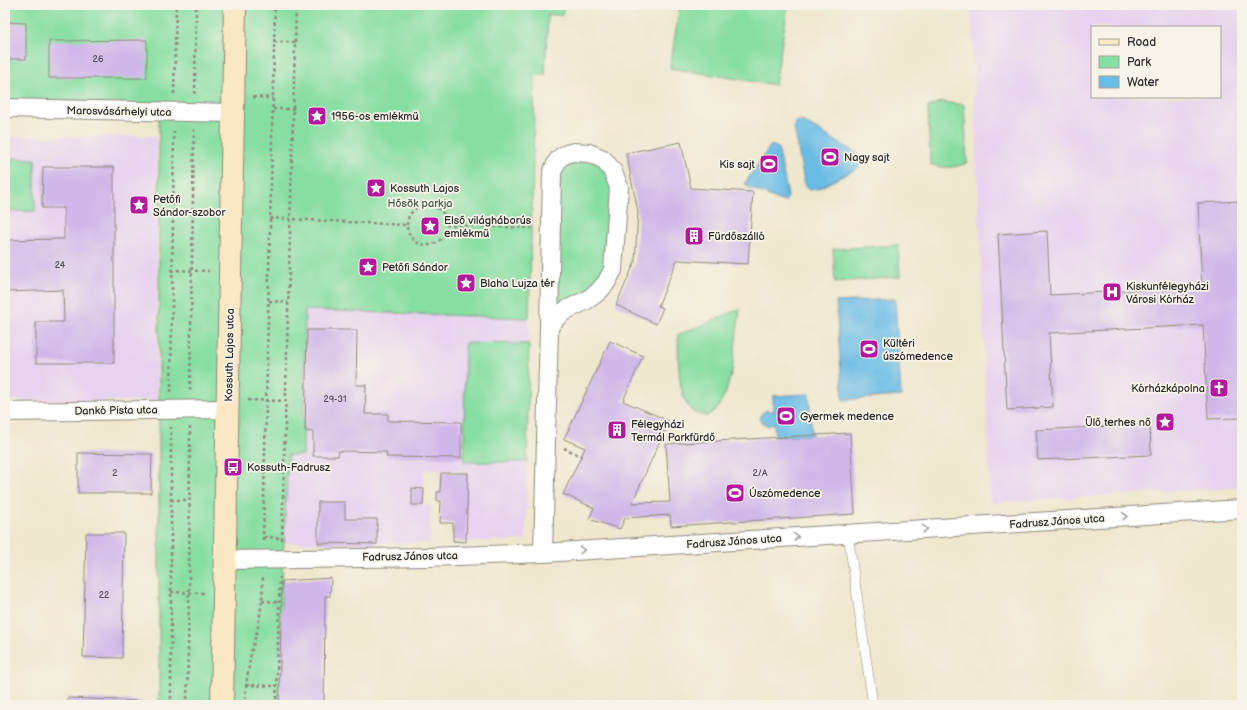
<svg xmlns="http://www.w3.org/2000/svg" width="1247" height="710" font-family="'Balsamiq Sans',sans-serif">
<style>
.built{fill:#e7d2ef;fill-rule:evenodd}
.green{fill:#87dea2;stroke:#598466}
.water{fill:#69bce5;stroke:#4a7488}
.building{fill:#d0b7e9}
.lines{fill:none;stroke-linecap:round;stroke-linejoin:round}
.lane-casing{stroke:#8d897c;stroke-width:10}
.street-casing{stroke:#8d897c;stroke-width:20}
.secondary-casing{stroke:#8d897c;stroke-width:24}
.path{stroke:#8d897c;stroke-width:2.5;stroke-dasharray:3 3;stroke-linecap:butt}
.lane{stroke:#fff;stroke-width:9}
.street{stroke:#fff;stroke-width:18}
.secondary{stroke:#fae7c3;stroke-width:22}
.oneway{stroke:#a0a0a0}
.labels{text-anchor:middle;stroke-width:3.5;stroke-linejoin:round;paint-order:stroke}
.number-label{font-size:9px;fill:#544e5a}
.street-label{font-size:11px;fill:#2b2b2b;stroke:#f7f3e8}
.poi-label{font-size:11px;fill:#2b2b2b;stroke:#f7f3e8;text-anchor:start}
.park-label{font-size:11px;fill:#425849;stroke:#f7f3e8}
</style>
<rect width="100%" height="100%" fill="#f7f3e8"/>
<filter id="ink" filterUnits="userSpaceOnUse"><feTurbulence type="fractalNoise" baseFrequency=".025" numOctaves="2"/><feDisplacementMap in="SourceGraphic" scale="8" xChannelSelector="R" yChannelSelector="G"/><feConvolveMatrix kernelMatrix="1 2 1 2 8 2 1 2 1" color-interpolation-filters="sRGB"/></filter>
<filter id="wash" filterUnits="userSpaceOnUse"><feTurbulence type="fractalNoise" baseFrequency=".012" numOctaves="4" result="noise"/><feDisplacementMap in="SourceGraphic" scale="16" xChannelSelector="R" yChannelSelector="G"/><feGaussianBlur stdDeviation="0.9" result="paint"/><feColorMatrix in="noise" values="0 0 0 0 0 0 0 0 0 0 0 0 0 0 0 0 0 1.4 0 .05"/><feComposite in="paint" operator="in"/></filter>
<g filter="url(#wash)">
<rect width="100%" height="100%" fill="#efe7ce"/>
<!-- built -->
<path class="built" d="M971 5H1242V487L990 503ZM1092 27H1220V97H1092Z
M157 136V401H5V137Z
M305 310 529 318 526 540 466 542 468 471 424 470 423 505H431L430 543H284L288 454 303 455Z"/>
<!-- green -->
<path class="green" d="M5 5H564L563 15H548L545 75H535L529 318 305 310 303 455H288L282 581 279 705H159V112L5 108Z
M680 5H788L775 85 670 68Z
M942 102 964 105 967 163C952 168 945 169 930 164L928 107Z
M574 152 612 170 613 269 555 318 552 173Z
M5 158 35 159V211H5Z
M898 245 900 277 835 282 833 249Z
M740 309 732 371 726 392 717 409 707 416C702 415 696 414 692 411 676 395 679 356 678 335Z
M465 343 529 344 527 462H464Z"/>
<!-- water -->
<path class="water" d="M799 121H802L860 155 861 163 858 168 817 189 809 190 805 187 794 127 795 123Z
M771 145 774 146 778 148 788 196 787 199 785 201H781L748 187 746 185 745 183Z
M895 299 901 396 843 400 836 302Z
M809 394 812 435 775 437 774 423 768 426 762 422 760 418 762 413 767 410 773 412V396Z"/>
<g id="blocks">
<!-- building -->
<path class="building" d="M5 22 26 23V59H5Z
M147 40V78H49V41Z
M681 142 691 188 753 192 748 264 677 260 658 306 663 308 656 324 616 305 635 262 638 212 626 153Z
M43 167H114V363H36V322H64L63 290 5 292V240L64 239V208H42Z
M1242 201V418L1208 419 1203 325 1049 333 1053 407 1007 410 998 234 1047 231 1050 295 1202 287 1198 203Z
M307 330H357L356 385H366L365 414H388V421L461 422V458L386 457 387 452 339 451 338 456H313V432L305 431Z
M610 341 643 356 623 401 669 421 632 503 670 502 666 444 850 433 855 514 671 526 670 515 625 518 620 529 589 519 594 508 563 494 585 448 564 439Z
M1150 424 1151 455 1038 460 1036 430Z
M78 453 152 454 151 493H78Z
M441 473H468L466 542 453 541V523H440L441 501H437V492H440Z
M412 488 424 489 423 505H412Z
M318 502H345V519H377V544L318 543Z
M86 533H124L122 658 83 657Z
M331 578 330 596H325L324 705H279L282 581Z
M67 698 143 701V705H67Z"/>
</g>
</g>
<g filter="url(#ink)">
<use href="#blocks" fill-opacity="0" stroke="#8d897c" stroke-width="1"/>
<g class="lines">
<defs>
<path id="lane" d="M848 534 873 705"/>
<path id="street" d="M5 108 233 113
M574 152 589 153 603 159 612 170 619 187 613 270 606 283 598 292 587 300 566 310 556 318 549 327 552 173C557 159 559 155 574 152Z
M5 412 228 409
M543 553 549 327
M225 560 428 557 543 553 1242 509"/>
<path id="secondary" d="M222 705 235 5"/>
</defs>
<!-- lane casing -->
<use href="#lane" class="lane-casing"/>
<!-- street casing -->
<use href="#street" class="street-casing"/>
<!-- secondary casing -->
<use href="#secondary" class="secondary-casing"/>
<!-- path -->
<path class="path" d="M274 42H296
M174 94 176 5
M195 94 196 5
M253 97 273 98
M273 109H294
M407 225a20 20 0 1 1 40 0a20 20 0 1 1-40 0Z
M270 218 407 225
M446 225 532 228
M171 270 209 271
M269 301 288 302
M190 390 194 129
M171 392 174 129
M248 400 286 401
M564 448 581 456
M171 500H189
M264 537 282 538
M263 540 275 5
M282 540 296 5
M171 592 204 593
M262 601 279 602
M246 685 276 686
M171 705V427
M187 705 189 593 190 427
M245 705 246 685 251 653 258 627 262 601 263 577
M276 705 280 577"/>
<!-- lane -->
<use href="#lane" class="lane"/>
<!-- street -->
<use href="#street" class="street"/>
<!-- secondary -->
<use href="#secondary" class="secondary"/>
</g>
<!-- one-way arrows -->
<defs><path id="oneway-chevron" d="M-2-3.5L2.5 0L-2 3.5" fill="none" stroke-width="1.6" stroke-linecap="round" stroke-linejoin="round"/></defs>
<g class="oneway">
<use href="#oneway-chevron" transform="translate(1125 516) rotate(-4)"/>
<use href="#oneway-chevron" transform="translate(925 529) rotate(-4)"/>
<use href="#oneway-chevron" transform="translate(796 537) rotate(-4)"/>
<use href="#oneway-chevron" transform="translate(582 550) rotate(-4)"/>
</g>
</g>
<!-- icons -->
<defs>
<symbol id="sight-square" viewBox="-11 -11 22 22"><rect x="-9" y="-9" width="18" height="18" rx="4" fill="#b5179e" stroke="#f7f3e8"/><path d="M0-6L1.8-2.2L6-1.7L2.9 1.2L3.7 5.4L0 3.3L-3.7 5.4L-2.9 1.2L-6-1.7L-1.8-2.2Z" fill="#fff"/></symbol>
<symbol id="stadium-square" viewBox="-11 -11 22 22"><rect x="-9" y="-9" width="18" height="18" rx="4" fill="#b5179e" stroke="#f7f3e8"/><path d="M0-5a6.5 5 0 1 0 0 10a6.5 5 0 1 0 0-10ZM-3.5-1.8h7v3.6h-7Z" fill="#fff"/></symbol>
<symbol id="building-square" viewBox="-11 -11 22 22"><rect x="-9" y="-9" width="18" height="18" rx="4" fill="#b5179e" stroke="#f7f3e8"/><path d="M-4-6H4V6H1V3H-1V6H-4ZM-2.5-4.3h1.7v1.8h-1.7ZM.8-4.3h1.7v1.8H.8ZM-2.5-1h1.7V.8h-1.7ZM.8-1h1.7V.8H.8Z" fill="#fff"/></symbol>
<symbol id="hospital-square" viewBox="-11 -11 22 22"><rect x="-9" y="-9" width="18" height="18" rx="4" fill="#b5179e" stroke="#f7f3e8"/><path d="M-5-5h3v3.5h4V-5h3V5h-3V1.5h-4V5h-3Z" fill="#fff"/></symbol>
<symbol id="church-square" viewBox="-11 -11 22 22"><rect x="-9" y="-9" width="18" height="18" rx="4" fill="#b5179e" stroke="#f7f3e8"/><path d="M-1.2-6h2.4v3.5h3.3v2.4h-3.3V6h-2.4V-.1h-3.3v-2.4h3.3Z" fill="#fff"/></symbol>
<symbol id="bus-square" viewBox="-11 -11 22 22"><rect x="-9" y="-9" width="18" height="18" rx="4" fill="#b5179e" stroke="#f7f3e8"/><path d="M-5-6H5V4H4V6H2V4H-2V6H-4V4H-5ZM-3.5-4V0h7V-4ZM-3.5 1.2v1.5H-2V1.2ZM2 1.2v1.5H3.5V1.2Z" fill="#fff"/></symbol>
</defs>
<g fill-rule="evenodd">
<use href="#sight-square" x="306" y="105" width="22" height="22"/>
<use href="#stadium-square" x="819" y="146" width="22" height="22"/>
<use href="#stadium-square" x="758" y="153" width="22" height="22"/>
<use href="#sight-square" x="365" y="177" width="22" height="22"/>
<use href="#sight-square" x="128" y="194" width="22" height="22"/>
<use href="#sight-square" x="419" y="215" width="22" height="22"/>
<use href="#building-square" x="683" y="225" width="22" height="22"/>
<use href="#sight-square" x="357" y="256" width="22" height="22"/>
<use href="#sight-square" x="455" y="272" width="22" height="22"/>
<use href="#hospital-square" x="1101" y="281" width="22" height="22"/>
<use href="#stadium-square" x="858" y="338" width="22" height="22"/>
<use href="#church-square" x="1208" y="377" width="22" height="22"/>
<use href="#stadium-square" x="775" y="405" width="22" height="22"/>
<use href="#sight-square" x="1154" y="411" width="22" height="22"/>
<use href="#building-square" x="606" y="419" width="22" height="22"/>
<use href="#bus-square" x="222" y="456" width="22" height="22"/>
<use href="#stadium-square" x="724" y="482" width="22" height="22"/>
</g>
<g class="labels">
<!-- number labels -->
<g class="number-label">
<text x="98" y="62">26</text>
<text x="60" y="268">24</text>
<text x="335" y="402">29-31</text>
<text x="115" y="476">2</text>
<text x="760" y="476">2/A</text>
<text x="104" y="598">22</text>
</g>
<!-- street labels -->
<g class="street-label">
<text transform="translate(119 111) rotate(1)" y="4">Marosvásárhelyi utca</text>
<text transform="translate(229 355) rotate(-89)" y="4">Kossuth Lajos utca</text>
<text transform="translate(116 410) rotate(-1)" y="4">Dankó Pista utca</text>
<text transform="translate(1057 521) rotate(-4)" y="4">Fadrusz János utca</text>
<text transform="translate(734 541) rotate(-4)" y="4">Fadrusz János utca</text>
<text transform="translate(410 556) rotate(-1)" y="4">Fadrusz János utca</text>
</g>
<!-- poi labels -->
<g class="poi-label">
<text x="331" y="120">1956-os emlékmű</text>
<text x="844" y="161">Nagy sajt</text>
<text x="755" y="168" text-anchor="end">Kis sajt</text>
<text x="390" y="192">Kossuth Lajos</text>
<text x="153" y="203">Petőfi<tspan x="153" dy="13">Sándor-szobor</tspan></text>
<text x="444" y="224">Első világháborús<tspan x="444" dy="13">emlékmű</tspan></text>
<text x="708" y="240">Fürdőszálló</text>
<text x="382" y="271">Petőfi Sándor</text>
<text x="480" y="287">Blaha Lujza tér</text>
<text x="1126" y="290">Kiskunfélegyházi<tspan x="1126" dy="13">Városi Kórház</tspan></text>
<text x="883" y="347">Kültéri<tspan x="883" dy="13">úszómedence</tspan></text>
<text x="1205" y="392" text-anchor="end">Kórházkápolna</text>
<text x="800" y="420">Gyermek medence</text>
<text x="1151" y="426" text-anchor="end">Ülő terhes nő</text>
<text x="631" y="428">Félegyházi<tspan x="631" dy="13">Termál Parkfürdő</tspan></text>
<text x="247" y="471">Kossuth-Fadrusz</text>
<text x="749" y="497">Úszómedence</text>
</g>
<!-- park labels -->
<g class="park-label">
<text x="420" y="207">Hősök parkja</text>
</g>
</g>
<!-- margin -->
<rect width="1247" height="710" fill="none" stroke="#f7f3e8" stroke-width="20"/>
<!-- legend -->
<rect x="1091" y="26" width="130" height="72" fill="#f7f3e8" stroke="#a5a39c"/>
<rect x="1099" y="39" width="20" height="6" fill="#fae7c3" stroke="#a5a39c"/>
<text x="1127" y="46" font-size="12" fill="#2b2b2b">Road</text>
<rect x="1099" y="56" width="20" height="12" fill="#87dea2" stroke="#a5a39c"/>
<text x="1127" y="66" font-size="12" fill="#2b2b2b">Park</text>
<rect x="1099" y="76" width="20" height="12" fill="#69bce5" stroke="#a5a39c"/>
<text x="1127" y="86" font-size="12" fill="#2b2b2b">Water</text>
</svg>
